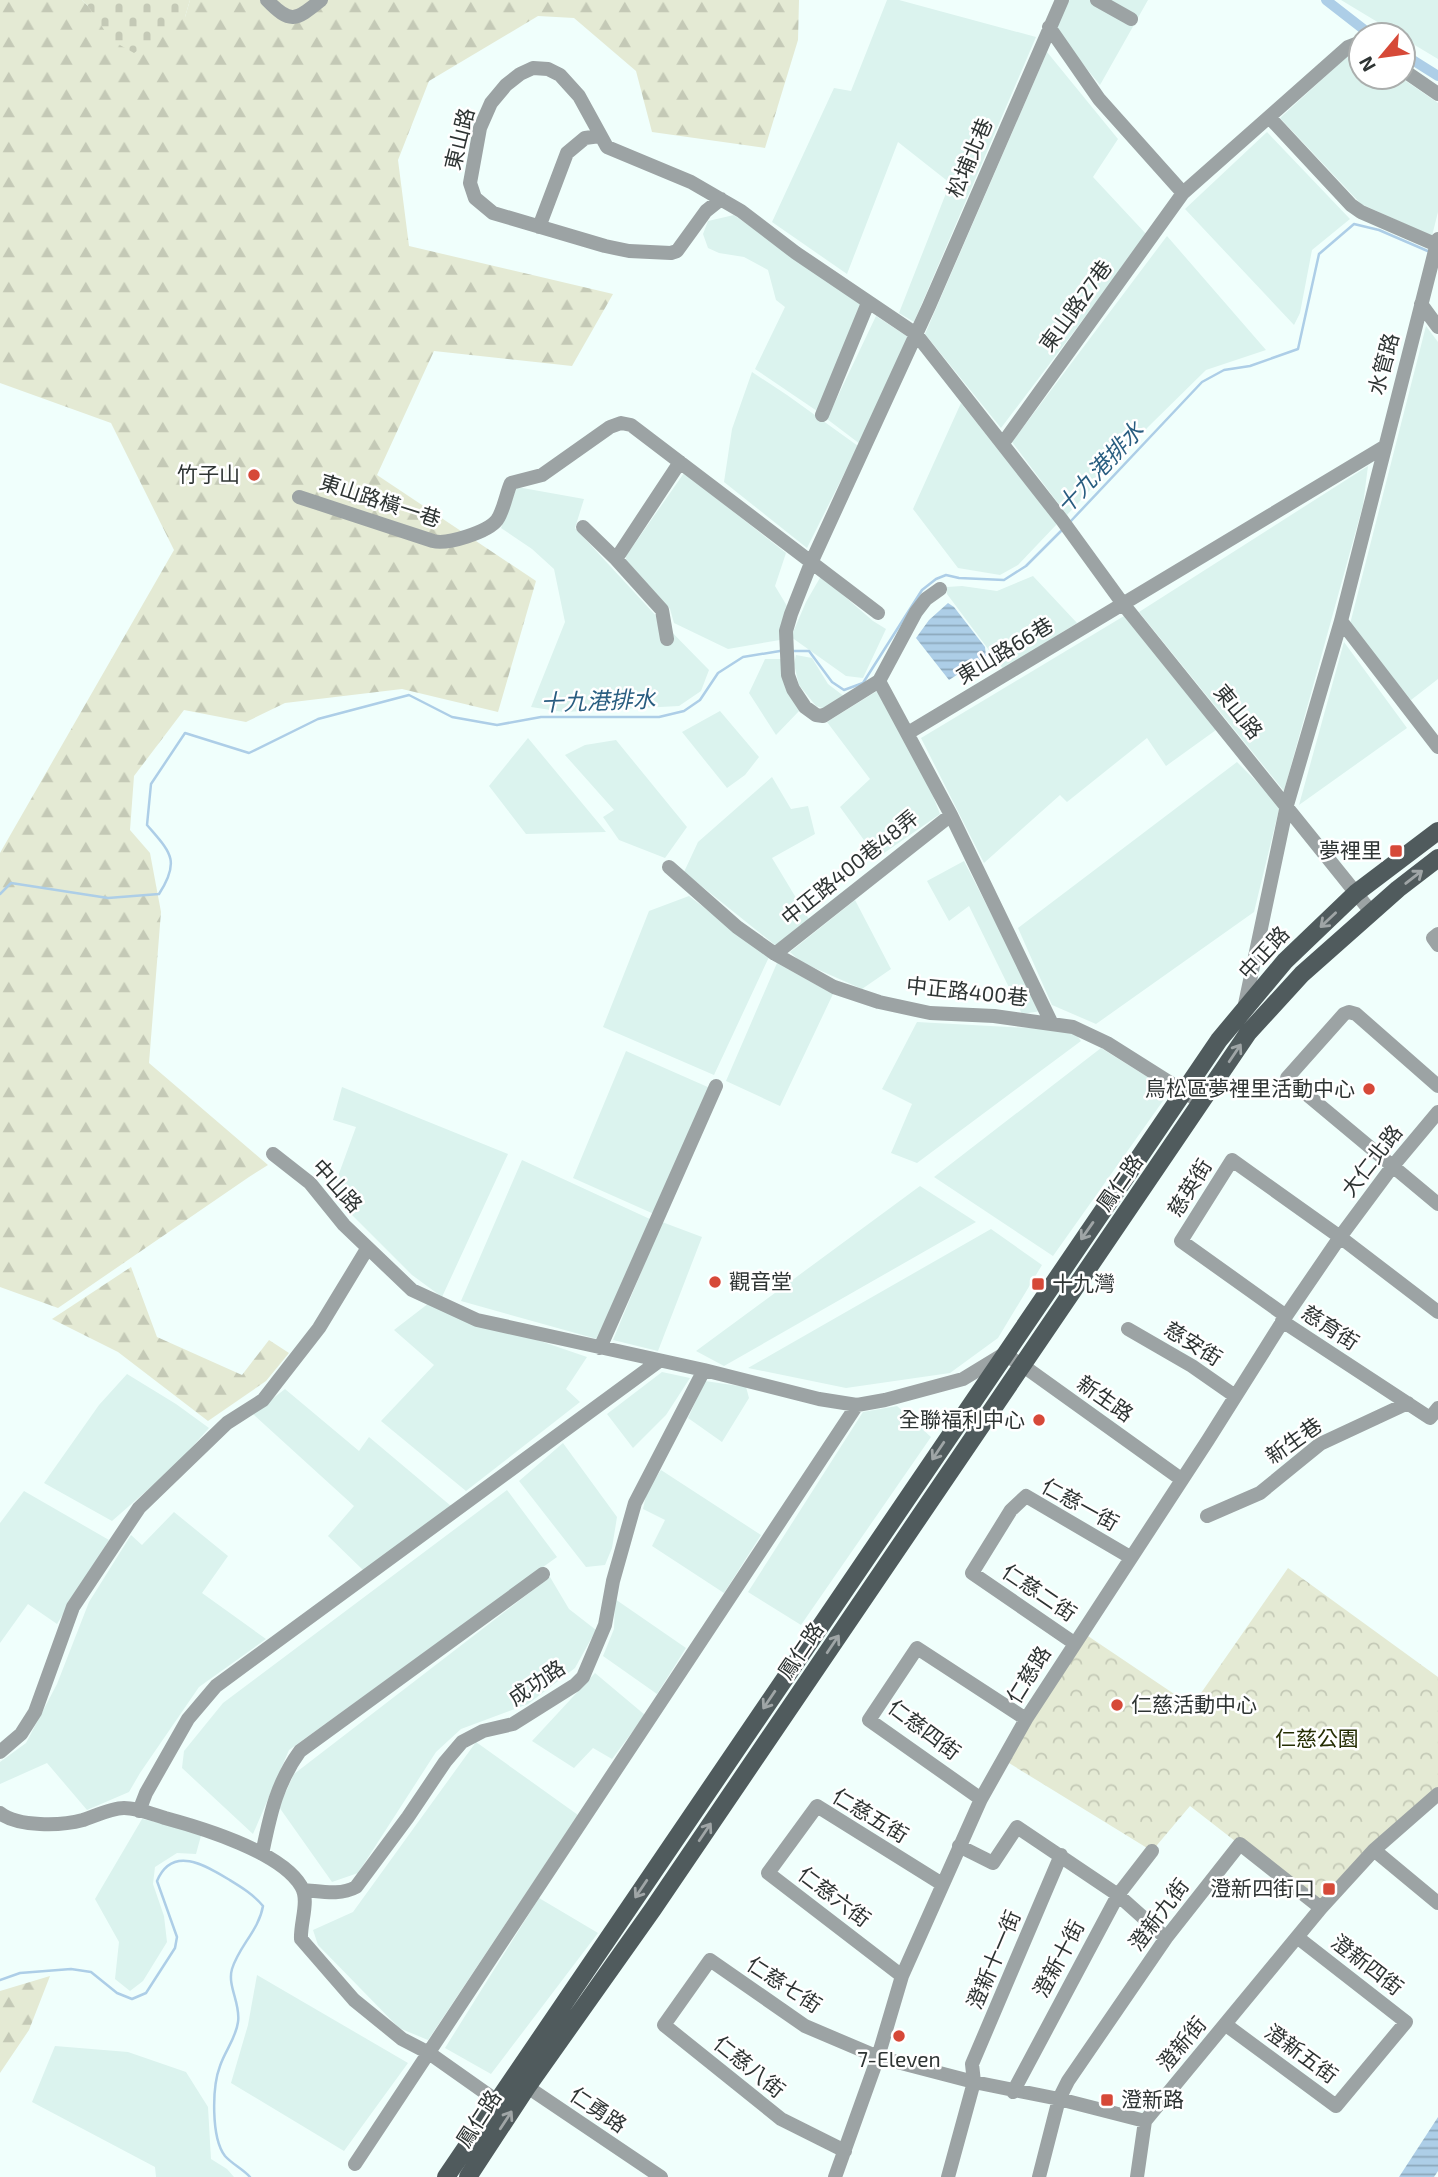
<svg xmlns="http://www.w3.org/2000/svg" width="1438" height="2177" font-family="'Exo 2','Noto Sans TC',sans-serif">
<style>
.built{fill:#dbf3ee}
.forest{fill:url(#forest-firs)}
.cemetery{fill:url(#cemetery-stones)}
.park{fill:url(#park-crowns)}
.water{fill:url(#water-rules)}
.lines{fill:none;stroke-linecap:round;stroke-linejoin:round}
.stream{stroke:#adcee7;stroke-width:2.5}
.canal{stroke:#adcee7;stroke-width:10}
.minor{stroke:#9ca3a4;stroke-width:14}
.major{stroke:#505b5d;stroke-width:18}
.oneway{stroke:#9fa5a6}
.poi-dot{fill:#d64938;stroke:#fff;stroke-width:2.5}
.labels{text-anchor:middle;stroke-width:5;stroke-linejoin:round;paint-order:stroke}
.street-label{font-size:21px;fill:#2e3433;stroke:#fff}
.poi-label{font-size:21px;fill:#2e3433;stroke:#fff;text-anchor:end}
.park-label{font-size:21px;fill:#252e03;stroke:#fff}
.water-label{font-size:23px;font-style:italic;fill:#295d80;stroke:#fff}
</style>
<defs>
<pattern id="forest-firs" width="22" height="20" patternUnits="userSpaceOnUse" patternTransform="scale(1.75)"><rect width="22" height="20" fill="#e4ead4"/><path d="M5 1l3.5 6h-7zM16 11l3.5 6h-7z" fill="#c4c9b6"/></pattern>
<pattern id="cemetery-stones" width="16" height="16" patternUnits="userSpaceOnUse" patternTransform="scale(1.75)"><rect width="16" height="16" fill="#e4ead4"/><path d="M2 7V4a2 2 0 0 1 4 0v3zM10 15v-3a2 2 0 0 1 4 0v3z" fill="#c4c9b6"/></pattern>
<pattern id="park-crowns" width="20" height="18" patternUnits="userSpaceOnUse" patternTransform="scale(1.75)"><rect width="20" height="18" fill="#e4ead4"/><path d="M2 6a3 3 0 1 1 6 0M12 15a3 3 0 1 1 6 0" fill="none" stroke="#c4c9b6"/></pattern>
<pattern id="water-rules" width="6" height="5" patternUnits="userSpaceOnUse" patternTransform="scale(1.75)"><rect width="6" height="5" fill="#adcee7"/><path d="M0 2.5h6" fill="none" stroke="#8da8bc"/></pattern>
</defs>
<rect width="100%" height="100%" fill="#f0fffc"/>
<!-- built -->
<path class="built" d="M887 0H899L1036 37 914 322 899 313 950 183 898 142 847 274 772 222 834 88 851 91Z
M1069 0H1148L1100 85 1055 30Z
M1341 0H1438V59L1403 38V35H1399Z
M1047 52 1118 139 1093 177 1147 235 1001 428 925 334Z
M1352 52H1361V77H1400L1438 103V212L1432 236 1361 204 1280 118Z
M1267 132 1350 219 1312 250 1300 313 1294 325 1185 209Z
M734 215 861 304 817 411 755 369 785 307 776 300 768 270 744 257 719 253 708 248 703 234 708 221Z
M1167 236 1266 350 1206 370 1148 427 1067 515 1012 442Z
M876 316 908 337 860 444 827 419Z
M1426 326 1438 342V679L1411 700 1350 624Z
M752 372 787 395 858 446 807 548 724 482 732 429Z
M961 403 1057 524 1018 565 1000 575 958 568 913 509Z
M1368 466 1363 505 1284 791 1139 612Z
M684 473 786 553 775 586 787 606 780 640 728 649 674 623 670 609 626 560V556Z
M517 487 584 499 575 528 658 618 709 670 701 691 679 706 564 712 531 707 565 622 554 569 532 549 501 528Z
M821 576 873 621 886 629 863 678 846 676 791 637 806 602Z
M1033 576 1077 623 1003 669 947 594V587L962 586 997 591Z
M1124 616 1216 730 1166 766 1147 738 1067 802 1060 795 984 863 921 738Z
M1344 642 1407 728 1299 805Z
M796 655 812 658 828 684 845 697 826 709 816 706 799 685 794 664Z
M765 659H781L786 690 800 710 776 735 749 693Z
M877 691 931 791 940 814 877 858 840 807 870 779 827 722Z
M720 711 759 757 745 775 727 788 682 732Z
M528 738 606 832 526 834 489 786Z
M616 740 687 827 665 858 619 840 603 817 614 810 565 755 585 745Z
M1237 762 1280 805 1254 912 1096 1024 1052 1005 1018 928Z
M772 777 791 809 808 806 815 834 772 858 810 921 775 945 684 872 698 842Z
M964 861 1041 1011 1022 1014 969 906 949 921 927 881Z
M689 896 769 957 714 1075 603 1027 649 911Z
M855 900 891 969 862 989 801 962 790 952Z
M777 963 833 994 780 1106 726 1081Z
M917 1022 1047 1029 1075 1033 1081 1041 917 1163 891 1153 912 1104 882 1089Z
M1101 1048 1170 1091 1053 1256 934 1177Z
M626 1051 710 1088 654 1214 573 1178Z
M342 1087 508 1154 442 1297 412 1275 350 1213 333 1190 356 1127 333 1120Z
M522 1160 652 1220 597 1339 461 1301Z
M920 1186 976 1222 724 1366 696 1351Z
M662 1222 702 1237 658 1351 613 1340Z
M991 1229 1042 1265 998 1338 950 1373 846 1388 748 1368Z
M429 1303 587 1357 566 1389 580 1402 466 1491 381 1421 434 1365 394 1330Z
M662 1372 690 1378 666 1415 633 1448 607 1414Z
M127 1374 176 1404 209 1428 176 1465 112 1521 44 1483 99 1405Z
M705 1381 746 1387 749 1398 722 1442 688 1418Z
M285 1389 359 1451 369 1437 451 1506 364 1571 328 1536 354 1506 253 1414Z
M897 1406 931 1437 801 1625 748 1592 863 1412Z
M563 1443 617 1517 612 1548 605 1565 586 1567 519 1481Z
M661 1470 761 1535 724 1593 652 1546 665 1520 643 1509 647 1491Z
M507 1490 557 1557 289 1750 253 1834 182 1768 184 1751 223 1703Z
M24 1491 109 1540 57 1624 28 1604 0 1643V1523Z
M174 1512 228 1556 202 1593 266 1639 199 1687 140 1773 129 1792 87 1810 47 1763 0 1784V1762L26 1743 57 1684 89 1602 131 1535 142 1545Z
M550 1577 569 1609 596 1630 575 1668 528 1704 461 1729 436 1752 358 1873 332 1882 279 1807 294 1774Z
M615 1599 686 1648 657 1694 603 1656 614 1629Z
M595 1673 645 1715 612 1759 593 1748 574 1768 532 1741Z
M476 1742 578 1815 428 2040 399 2028 318 1945 313 1930 353 1912Z
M142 1819 202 1832 196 1854 177 1853 155 1867 153 1884 164 1916 167 1942 143 1981 130 1991 115 1979 119 1942 95 1899Z
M539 1898 598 1933 491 2074 445 2048Z
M257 1975 408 2063 344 2151 231 2083 248 2025Z
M55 2046 128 2052 186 2072 208 2107 211 2159 227 2169 234 2177H156L155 2167 32 2102Z"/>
<!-- forest -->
<path class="forest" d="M0 0H82L88 6 185 17 190 0H799L798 40 765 148 652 132 636 71 574 18 538 16 429 81 398 160 409 246 613 294 572 366 434 351 377 475 536 581 498 712 402 689 285 703 246 722 184 710 134 776 130 830 150 853 161 912 149 1063 268 1165 249 1177 58 1308 0 1287V853L174 550 111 423 0 383Z
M131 1267 157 1337 242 1375 269 1340 289 1353 266 1381 208 1421 118 1352 52 1319Z
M50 1976 29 2030 0 2073V1991Z"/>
<!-- cemetery -->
<path class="cemetery" d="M82 0H190L185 17 134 53 111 40 88 6Z"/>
<!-- park -->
<path class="park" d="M1288 1568 1438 1677V1795L1321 1908 1190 1806 1152 1851 1004 1760 1082 1632 1192 1706Z"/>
<!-- water -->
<path class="water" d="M948 603 954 607 985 647 986 656 949 680 916 638 929 620Z
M1438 2117V2171L1434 2177H1399Z"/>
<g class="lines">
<!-- stream -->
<path class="stream" d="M1070 522 1202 382 1224 370 1250 366 1298 349 1319 254 1354 224 1379 230 1430 252
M791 651H809L832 682 844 690 863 683 922 590 936 579 946 575 959 578 1004 580 1026 566 1063 529
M0 894 11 883 108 898 159 894C181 860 170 852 147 825L151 784 185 733 249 753 318 719 409 695 452 717 497 725 541 717H659L684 711 700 700 718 673 743 657 780 651
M0 1980 20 1973 71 1969 91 1972 117 1993 132 1999 146 1993 175 1948 177 1937 157 1881C172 1845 205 1865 228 1879 241 1887 253 1894 263 1906 259 1930 239 1946 232 1969 227 1986 241 2004 238 2022 236 2038 225 2051 220 2066 212 2087 211 2138 225 2156 232 2164 243 2169 250 2177"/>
<!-- canal -->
<path class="canal" d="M1326 0 1371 35
M1403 54 1438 76"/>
<!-- minor -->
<path class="minor" d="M267 0C291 25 296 20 321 0
M1097 0 1131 19
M1049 27 1099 99 1183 193
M1403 70 1438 94
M1269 117 1351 205 1361 212 1437 245
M721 199 706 211 677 251 671 253 629 251 605 246 493 213 475 198 470 183 480 128 491 103 506 85 520 74 533 68 548 69 560 75 579 96 607 147 691 182 741 211 796 253 916 334 1062 520 1123 604 1372 913
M539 227 567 153 585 138 600 136
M1421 304 1438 327
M822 415 868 303
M1003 443 1183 193 1348 47 1361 42
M299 497 433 541C447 545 488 532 497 520 504 510 506 494 511 483L542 475 610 427 621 423 631 425 878 613
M583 527 616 559 662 610 667 639
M616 559 680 462
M940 589 926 599 916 612 879 681 823 716 816 715 805 707 793 689 788 675 786 631 791 614 811 563 929 306 1062 0
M1341 621 1438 747
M879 681 951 815 1051 1022
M908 733 1384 447
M669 867 737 927 775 954 834 987 879 1002 930 1013 994 1016 1073 1027 1107 1043 1202 1103
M1438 934 1433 938 1438 945
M775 954 951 815
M1244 1009 1287 805 1341 621 1438 239
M1438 1086 1356 1014 1349 1012 1344 1014 1287 1078 1438 1204
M273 1154 310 1183 344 1225 412 1290 477 1320 704 1370 819 1399 857 1405 885 1400 963 1379 1004 1354 1022 1365 1181 1479
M1286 1316 1181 1241 1232 1160 1340 1237 1438 1312
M1282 1321 1430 1418 1438 1408
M1128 1329 1192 1366 1235 1396
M600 1348 716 1086
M1207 1516 1260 1493 1320 1444 1408 1403
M1074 1643 972 1573 1011 1510 1026 1496 1130 1557
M0 1752 21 1734 35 1712 73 1607 139 1508 227 1423 263 1400 319 1328 367 1249
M981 1799 869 1720 917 1648 1026 1719
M139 1811 146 1793 188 1719 216 1686 659 1361
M0 1813C18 1827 61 1826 83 1820 95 1816 111 1808 124 1808 137 1808 152 1814 165 1818 202 1828 281 1852 301 1886 310 1900 300 1923 301 1939L354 2000 402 2039 429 2053 497 2101
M959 1846 993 1863 1017 1827 1118 1895 1166 1938
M1374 1850 1438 1903
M262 1854C270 1816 276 1784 300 1751L543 1574
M303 1890C320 1891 340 1896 356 1887L408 1817 445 1762 462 1742 483 1731 513 1724 575 1685 583 1677 605 1625 613 1581 635 1503 704 1370
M902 1976 768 1873 817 1806 942 1884
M1226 2025 1336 2106 1406 2022 1297 1937
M520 2082 661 2177
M1013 2092 1118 1895 1152 1851
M845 2151 781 2119 664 2025 710 1960 805 2026 878 2057 974 2082 1059 2099 1145 2121 1321 1908 1374 1850 1438 1794
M355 2164 857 1405
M835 2177 878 2057 902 1976 981 1799 1026 1719 1208 1440 1286 1316 1340 1237 1392 1167 1438 1112
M948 2177 974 2082 972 2064 1061 1855
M1039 2177 1059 2099 1068 2081 1166 1938 1240 1844 1321 1908
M1137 2177 1145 2121"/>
<!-- major -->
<path class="major" d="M446 2177 1219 1040 1285 961 1356 893 1438 831
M468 2177 527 2087 653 1909 1248 1033 1302 974 1398 889 1438 858"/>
</g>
<!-- one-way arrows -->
<defs><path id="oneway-shaft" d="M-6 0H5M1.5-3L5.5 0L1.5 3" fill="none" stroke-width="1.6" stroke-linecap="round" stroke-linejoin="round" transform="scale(1.75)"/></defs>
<g class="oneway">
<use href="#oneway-shaft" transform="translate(1414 877) rotate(-38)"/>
<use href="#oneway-shaft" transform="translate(1328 920) rotate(137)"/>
<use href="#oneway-shaft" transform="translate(1235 1053) rotate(-56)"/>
<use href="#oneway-shaft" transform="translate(1087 1231) rotate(125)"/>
<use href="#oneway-shaft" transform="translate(938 1451) rotate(124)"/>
<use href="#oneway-shaft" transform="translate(833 1644) rotate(-56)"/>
<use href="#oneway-shaft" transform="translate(769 1700) rotate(124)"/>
<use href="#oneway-shaft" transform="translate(705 1832) rotate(-56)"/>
<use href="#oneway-shaft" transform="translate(641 1889) rotate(124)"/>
<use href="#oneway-shaft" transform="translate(506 2120) rotate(-57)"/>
</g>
<!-- markers -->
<g class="poi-dot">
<circle cx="254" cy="475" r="7"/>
<rect x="1389" y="844" width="14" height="14" rx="3.5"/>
<circle cx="1369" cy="1089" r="7"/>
<circle cx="715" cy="1282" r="7"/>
<rect x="1031" y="1277" width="14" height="14" rx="3.5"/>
<circle cx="1039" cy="1420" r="7"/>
<circle cx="1117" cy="1705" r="7"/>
<rect x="1322" y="1882" width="14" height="14" rx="3.5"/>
<circle cx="899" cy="2036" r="7"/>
<rect x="1100" y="2093" width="14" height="14" rx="3.5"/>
</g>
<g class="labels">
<!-- street labels -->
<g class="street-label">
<text transform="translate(460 139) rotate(-76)" y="7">東山路</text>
<text transform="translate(970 158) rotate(-67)" y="7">松埔北巷</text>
<text transform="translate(1076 306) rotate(-54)" y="7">東山路27巷</text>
<text transform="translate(1384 364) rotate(-75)" y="7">水管路</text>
<text transform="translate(380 501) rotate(18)" y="7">東山路橫一巷</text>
<text transform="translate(1005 651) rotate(-31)" y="7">東山路66巷</text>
<text transform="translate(1238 712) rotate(51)" y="7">東山路</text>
<text transform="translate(850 868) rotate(-39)" y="7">中正路400巷48弄</text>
<text transform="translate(1264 953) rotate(-47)" y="7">中正路</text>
<text transform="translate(967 992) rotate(6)" y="7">中正路400巷</text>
<text transform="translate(1372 1161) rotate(-52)" y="7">大仁北路</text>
<text transform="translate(1120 1183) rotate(-55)" y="7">鳳仁路</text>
<text transform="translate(337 1186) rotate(48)" y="7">中山路</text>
<text transform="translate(1190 1188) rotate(-58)" y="7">慈英街</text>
<text transform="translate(1330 1328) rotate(33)" y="7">慈育街</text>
<text transform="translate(1193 1344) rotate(32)" y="7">慈安街</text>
<text transform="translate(1105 1399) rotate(35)" y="7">新生路</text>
<text transform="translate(1294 1441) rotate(-35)" y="7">新生巷</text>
<text transform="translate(1080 1505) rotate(29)" y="7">仁慈一街</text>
<text transform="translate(1039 1593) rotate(34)" y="7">仁慈二街</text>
<text transform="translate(801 1651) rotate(-56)" y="7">鳳仁路</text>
<text transform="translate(1029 1675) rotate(-58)" y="7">仁慈路</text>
<text transform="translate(537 1683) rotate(-34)" y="7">成功路</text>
<text transform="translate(924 1730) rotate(37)" y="7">仁慈四街</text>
<text transform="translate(870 1816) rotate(31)" y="7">仁慈五街</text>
<text transform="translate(834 1897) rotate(37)" y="7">仁慈六街</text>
<text transform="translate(1159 1915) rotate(-53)" y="7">澄新九街</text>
<text transform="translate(1059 1959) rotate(-62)" y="7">澄新十街</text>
<text transform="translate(994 1960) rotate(-67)" y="7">澄新十一街</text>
<text transform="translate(1367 1965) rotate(38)" y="7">澄新四街</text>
<text transform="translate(784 1985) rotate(33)" y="7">仁慈七街</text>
<text transform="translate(1182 2044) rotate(-50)" y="7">澄新街</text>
<text transform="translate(1301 2054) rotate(36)" y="7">澄新五街</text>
<text transform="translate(749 2067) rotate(39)" y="7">仁慈八街</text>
<text transform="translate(598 2110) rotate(34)" y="7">仁勇路</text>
<text transform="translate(479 2119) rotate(-57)" y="7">鳳仁路</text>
</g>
<!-- poi labels -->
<g class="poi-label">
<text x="240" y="482">竹子山</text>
<text x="1382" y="858">夢裡里</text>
<text x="1355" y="1096">鳥松區夢裡里活動中心</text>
<text x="729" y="1289" text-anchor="start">觀音堂</text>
<text x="1052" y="1291" text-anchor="start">十九灣</text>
<text x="1025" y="1427">全聯福利中心</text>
<text x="1131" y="1712" text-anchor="start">仁慈活動中心</text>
<text x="1315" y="1896">澄新四街口</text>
<text x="899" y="2067" text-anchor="middle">7-Eleven</text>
<text x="1121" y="2107" text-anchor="start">澄新路</text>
</g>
<!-- park labels -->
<g class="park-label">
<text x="1317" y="1746">仁慈公園</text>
</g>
<!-- water labels -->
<g class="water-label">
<text transform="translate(1100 468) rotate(-47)" y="8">十九港排水</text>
<text transform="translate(598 701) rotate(-2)" y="8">十九港排水</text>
</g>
</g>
<!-- north arrow -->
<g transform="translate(1382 56) rotate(241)"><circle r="33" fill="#ffffff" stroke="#abaead" stroke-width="2"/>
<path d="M0-5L12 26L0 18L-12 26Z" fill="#d64938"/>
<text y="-10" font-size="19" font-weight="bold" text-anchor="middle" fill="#2e3433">N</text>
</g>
</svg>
